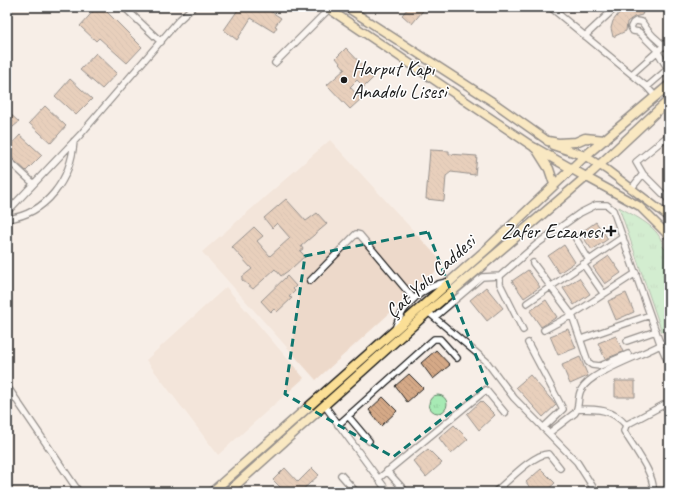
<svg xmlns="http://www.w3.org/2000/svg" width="676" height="499" font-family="Caveat,sans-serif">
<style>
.built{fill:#edd9ca}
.park{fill:url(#park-tufts);stroke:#628368}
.building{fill:url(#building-back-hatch);stroke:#1c1c1c}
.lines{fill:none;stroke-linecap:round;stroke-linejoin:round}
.minor-casing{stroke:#1c1c1c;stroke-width:8}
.major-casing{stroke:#1c1c1c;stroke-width:10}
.highway-casing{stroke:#1c1c1c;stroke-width:11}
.minor{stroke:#fff;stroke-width:5.5}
.major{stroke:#fbdf96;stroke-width:7}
.highway{stroke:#fbdf96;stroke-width:8}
.marked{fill:none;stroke:#0f766e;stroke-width:3;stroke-dasharray:8 5;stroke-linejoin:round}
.poi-dot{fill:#1c1c1c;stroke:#fff;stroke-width:1.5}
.labels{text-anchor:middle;stroke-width:3;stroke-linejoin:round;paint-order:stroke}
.poi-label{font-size:20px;fill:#1c1c1c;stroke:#fff;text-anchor:start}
.street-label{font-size:20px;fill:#1c1c1c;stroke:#fff}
</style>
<defs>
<pattern id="park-tufts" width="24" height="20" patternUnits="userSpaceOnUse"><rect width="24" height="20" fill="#a7eab4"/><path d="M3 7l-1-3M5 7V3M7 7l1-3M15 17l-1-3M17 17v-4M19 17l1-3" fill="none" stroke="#8fc89a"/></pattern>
<pattern id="building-back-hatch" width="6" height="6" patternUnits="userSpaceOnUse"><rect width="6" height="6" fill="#d5a987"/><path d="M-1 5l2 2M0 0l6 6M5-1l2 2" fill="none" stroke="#b69174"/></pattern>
</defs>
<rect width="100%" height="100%" fill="#f7eee7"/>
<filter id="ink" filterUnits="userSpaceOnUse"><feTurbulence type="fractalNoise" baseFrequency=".025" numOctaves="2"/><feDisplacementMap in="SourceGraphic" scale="8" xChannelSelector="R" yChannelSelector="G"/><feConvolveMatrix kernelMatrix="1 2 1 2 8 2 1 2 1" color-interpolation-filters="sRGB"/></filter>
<g filter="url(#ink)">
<!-- built -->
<path class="built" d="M330 140 444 264 316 380 202 252Z
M226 287 304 378 218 455 146 360Z"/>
<!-- park -->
<path class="park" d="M619 207C634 216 661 227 663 247L669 253V334L662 332Z
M429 404a9 9 0 1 1 18 0a9 9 0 1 1-18 0Z"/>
<!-- building -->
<path class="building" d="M97 7H102L142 47 127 63 99 38 96 41 80 26Z
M240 7H264L281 18 275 26 277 27 274 32 251 18 237 40 224 30Z
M409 7H426L412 24 402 15Z
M645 7 642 15 634 17 627 22 626 31 613 37 611 28 613 21 623 8Z
M346 48 374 77 364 87 357 80 350 87 361 99 350 109 327 85 345 69 336 58Z
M96 53 117 73 102 89 80 70Z
M70 79 92 99 76 115 55 96Z
M45 106 66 126 51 143 29 123Z
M7 111 19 122 7 132Z
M20 135 42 155 26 171 7 154V149Z
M430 150 449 151V154L477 156 475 175 451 172 446 176 444 201 426 199Z
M286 199 306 221 317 213 327 224 301 246 303 249 300 251 305 256 292 268 281 276 275 269 253 289 242 280V277L252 269 232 247 254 227 263 236 257 241 270 256 290 238 277 223 272 228 264 218Z
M596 222 608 239 592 250 580 233Z
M564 245 575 262 559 273 548 256Z
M609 256 621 273 605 284 593 267Z
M528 270 540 287 524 298 512 281Z
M287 276 296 286 293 289 295 291 289 297 292 298 277 312 274 309 271 312 261 301Z
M579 278 590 294 574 305 563 288Z
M486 287 503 308 487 321 470 300Z
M626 293 634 312 616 320 608 301Z
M546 300 557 317 541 327 530 311Z
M568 329 576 348 558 355 550 336Z
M616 336 623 352 605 359 598 343Z
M436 350 450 365 433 379 421 363Z
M580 357 588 376 570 384 562 365Z
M409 374 423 388 407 402 395 386Z
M530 375 556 405 543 417 516 387Z
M615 381H635V397H615Z
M383 397 397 411 381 426 369 410Z
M481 401 495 415 479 430 467 414Z
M454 425 468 439 451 454 439 438Z
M428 449 442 463 426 477 413 461Z
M285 468 298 482 312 468 319 475 300 492H285L273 480Z
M541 469 555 483 545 492H533L526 482Z"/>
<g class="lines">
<defs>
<path id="minor" d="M124 7 161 42
M454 7 456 8 457 7
M550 7 647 87 656 97
M585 36 616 7
M669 49C657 41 649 34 642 22L636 21 633 23 631 27 633 31 639 32 656 49 669 71
M275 63 329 9
M632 74 669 41
M647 87 669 68
M7 159 33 183
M643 174 669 200
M631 189 643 174 636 162 669 135
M7 212 80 135 178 21 193 7
M7 219C47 214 71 179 74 141
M575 237 589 260
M533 263 572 315 544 330
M583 264 603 293
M310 281 356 234 360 235 414 299
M527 303 623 237
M428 312 486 361 514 398 577 462 596 492
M435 317 482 277 500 276
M395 329C402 304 424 286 450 281
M523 330 500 284V276L537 244 580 213 596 205H607L613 210 661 346 669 364
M581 339 650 315
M627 341 656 331
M528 343 563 409 543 428
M628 354 600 366 592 365 588 362 572 315 636 273
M7 386 79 492
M325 406 388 492
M578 409C598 409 612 409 626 425
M348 416 369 441
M338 425 434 339H440L457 358
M549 433 575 413C580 406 577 397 581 390 591 370 649 354 669 340
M387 471 406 492
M341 475 356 492
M378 479 486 390 505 413
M495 492C506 483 535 452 549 454L560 468
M653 492C656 475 632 446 624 431L626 425 669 402"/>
<path id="major" d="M326 7 535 148
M346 7 493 102 548 141
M585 156 607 170 669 217
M586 177 639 206 669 236"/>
<path id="highway" d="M548 141 558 143 576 142 585 138 605 140
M553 145 585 156
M535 148 586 177
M537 150 549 169 554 184
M212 492 488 248 585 156 669 85
M228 492 428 312 593 171 669 100"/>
</defs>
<!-- minor casing -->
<use href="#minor" class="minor-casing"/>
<!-- major casing -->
<use href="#major" class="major-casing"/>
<!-- highway casing -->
<use href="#highway" class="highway-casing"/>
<!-- minor -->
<use href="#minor" class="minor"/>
<!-- major -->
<use href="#major" class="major"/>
<!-- highway -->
<use href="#highway" class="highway"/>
</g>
</g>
<!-- marked area -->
<path d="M0 0H676V499H0ZM428 232 487 384 393 457 285 394 305 256Z" fill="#f7eee7" fill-opacity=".55" fill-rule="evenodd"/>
<path class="marked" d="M428 232 487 384 393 457 285 394 305 256Z"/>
<!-- markers -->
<g class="poi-dot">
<circle cx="344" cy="80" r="4"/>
<path d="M609 225h4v4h4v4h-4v4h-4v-4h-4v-4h4z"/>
</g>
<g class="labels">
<!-- poi labels -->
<g class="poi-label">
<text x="352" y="75">Harput Kapı<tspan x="352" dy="23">Anadolu Lisesi</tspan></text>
<text x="603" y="238" text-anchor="end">Zafer Eczanesi</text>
</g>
<!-- street labels -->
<g class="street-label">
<text transform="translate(430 276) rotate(-42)" y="7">Çat Yolu Caddesi</text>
</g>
</g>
<!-- margin -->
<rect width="676" height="499" fill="none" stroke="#fff" stroke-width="24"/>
<rect x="12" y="12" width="652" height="475" fill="none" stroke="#1c1c1c" stroke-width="1.5" filter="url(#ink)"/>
</svg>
